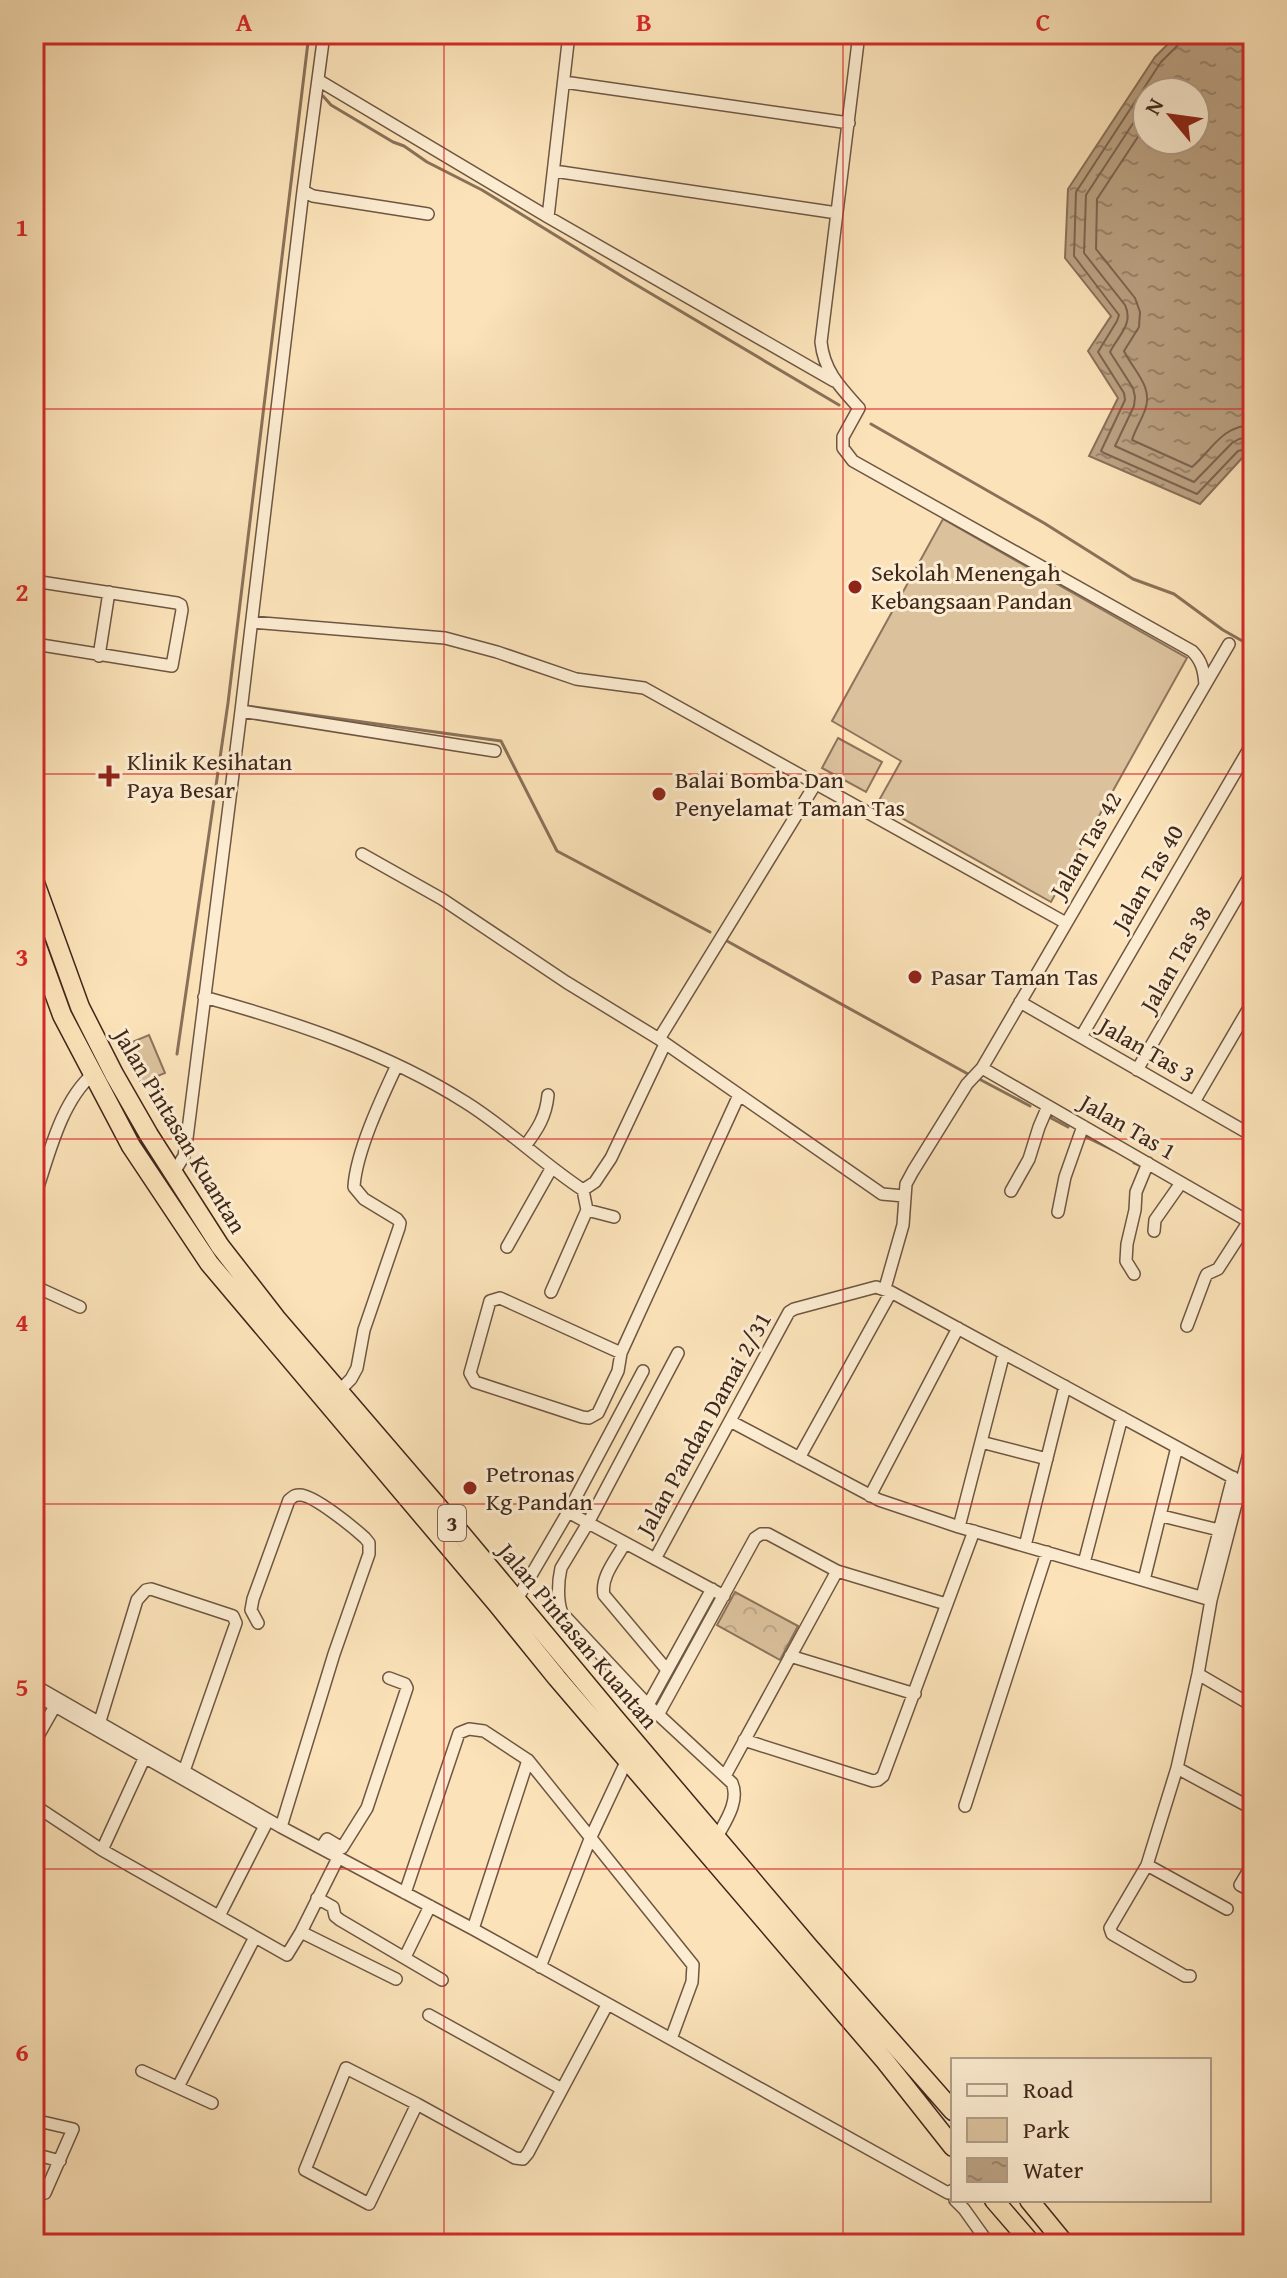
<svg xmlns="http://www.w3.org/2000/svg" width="1287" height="2278" font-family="'Gentium Book Plus',serif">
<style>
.green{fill:#dbc29d;stroke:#8d745c;stroke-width:2}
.park{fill:url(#park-crowns);stroke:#8d745c;stroke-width:2}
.water{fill:url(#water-ripples);stroke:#897159;stroke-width:2;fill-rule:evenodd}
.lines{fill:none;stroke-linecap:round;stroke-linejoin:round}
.shore{stroke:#7d644f;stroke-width:2}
.stream{stroke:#897159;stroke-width:3}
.minor-casing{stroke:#6e5642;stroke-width:14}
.trunk-casing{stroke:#3f271b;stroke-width:21}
.minor{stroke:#fcecd1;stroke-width:11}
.trunk{stroke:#fbe2b8;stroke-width:18}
.grid{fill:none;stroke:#d62828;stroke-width:2;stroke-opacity:0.55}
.poi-dot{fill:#8f2418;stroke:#fcecd1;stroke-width:3}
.labels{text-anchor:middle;stroke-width:6;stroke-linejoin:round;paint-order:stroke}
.shield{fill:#fcecd1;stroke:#786252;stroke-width:2}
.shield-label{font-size:22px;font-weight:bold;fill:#3f271b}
.poi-label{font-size:24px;fill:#3f271b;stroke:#fcecd1;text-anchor:start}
.street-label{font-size:24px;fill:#3f271b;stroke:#fcecd1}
.neatline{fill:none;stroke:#d62828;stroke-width:3}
.grid-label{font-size:26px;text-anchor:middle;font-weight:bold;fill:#d62828}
</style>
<defs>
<pattern id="park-crowns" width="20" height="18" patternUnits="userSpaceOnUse" patternTransform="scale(2)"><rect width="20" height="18" fill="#dbc29d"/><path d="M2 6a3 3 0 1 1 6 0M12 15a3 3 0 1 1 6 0" fill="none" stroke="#bda787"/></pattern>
<pattern id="water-ripples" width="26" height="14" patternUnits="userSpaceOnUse" patternTransform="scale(2)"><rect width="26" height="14" fill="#bba283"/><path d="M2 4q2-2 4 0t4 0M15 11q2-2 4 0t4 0" fill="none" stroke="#99846a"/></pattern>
</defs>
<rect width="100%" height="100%" fill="#fbe2b8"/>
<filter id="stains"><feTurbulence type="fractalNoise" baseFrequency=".0025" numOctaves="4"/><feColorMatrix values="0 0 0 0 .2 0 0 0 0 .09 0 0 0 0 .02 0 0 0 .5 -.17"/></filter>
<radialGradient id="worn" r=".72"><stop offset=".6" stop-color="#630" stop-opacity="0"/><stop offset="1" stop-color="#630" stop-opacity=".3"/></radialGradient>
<!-- green -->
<path class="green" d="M943 519 1187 658 1051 902 877 804 901 761 832 721Z
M838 738 882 762 866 792 822 768Z
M149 1035 165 1073 141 1083 125 1045Z"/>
<!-- park -->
<path class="park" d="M735 1592 798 1626 780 1660 717 1625Z"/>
<!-- water -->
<path class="water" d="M1178 34H1253V454L1243 457 1200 504 1089 456 1118 398 1088 351 1111 316 1065 258 1068 189 1155 57ZM1147 92H1195V140H1147Z"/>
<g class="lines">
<!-- shore -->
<path class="shore" d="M1183 34 1182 41 1161 62 1076 192 1074 256 1119 315 1117 321 1098 352 1124 393 1125 400 1101 451 1104 453 1197 494 1238 451 1253 447
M1147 102 1086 195 1084 253 1125 305C1134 324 1118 336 1110 352L1133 388 1135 397 1134 406 1115 446 1194 482 1232 443 1239 439 1253 437
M1147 123 1097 199 1096 249 1135 298 1140 312 1139 327 1124 351C1133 370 1154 387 1145 410 1141 421 1135 430 1132 440L1192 467C1213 449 1221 426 1253 425"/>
<!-- stream -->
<path class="stream" d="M323 96 331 105 393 142 404 146 427 162 482 190 628 280 839 405
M871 424 1044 523 1133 579 1174 594 1223 630 1253 647
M247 706 501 741 557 851 710 932
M727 941 968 1074
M177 1054 228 703 309 34
M981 1080 1030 1106
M1051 1118 1068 1127
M1086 1137 1113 1150
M1134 1163 1143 1167
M1250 1233 1253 1235"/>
<defs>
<path id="minor" d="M834 34 858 38
M859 34 821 342C824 371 840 387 859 408L843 437V448L853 461 1192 651C1202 661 1204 671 1205 685
M318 80 548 217 834 381
M564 82 849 123
M554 171 837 213
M303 191 313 196 428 214
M548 217 569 34
M34 581 177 603 181 605 182 610 172 666 35 644
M252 622 445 638 497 652 576 679 644 688 1066 923
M99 656 109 592
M241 711 495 751
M362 854 442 899 566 982 659 1039 882 1194 904 1196
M204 997C294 1022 386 1052 465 1102 507 1128 542 1163 583 1190
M1020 1002 1253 1136
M1081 1037 1253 742
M659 1039 816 783
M982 1068 1253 1224
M1137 1070 1253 870
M1194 1102 1253 1001
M525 1146C538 1129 546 1116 548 1095
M173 1174 184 1156 187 1138 241 711 303 191 324 34
M1011 1191 1029 1159 1039 1127 1048 1106
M34 1199C48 1159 60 1102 93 1074
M587 1210 614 1217
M1058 1212 1065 1177 1083 1126
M1154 1231 1155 1220 1181 1183
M507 1247 551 1169
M1134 1274 1126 1261 1127 1244 1135 1210 1136 1192 1148 1163
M34 1286 80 1307
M885 1288 903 1225 906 1184 913 1171 967 1084 982 1068 1229 644
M551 1292 587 1210 583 1190 595 1182 611 1158 665 1044
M1187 1326 1205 1278 1207 1274 1218 1269 1249 1221
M678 1353 588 1523 561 1568C558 1581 557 1601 562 1613L648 1705 732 1783C740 1801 725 1822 717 1837
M34 1374 38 1377
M339 1391 351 1379 357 1368 364 1330 399 1228 400 1223 397 1219 364 1199 354 1187C356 1152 382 1097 397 1065
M598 1413 589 1418 582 1417 475 1382 470 1373 490 1301 500 1298 621 1353
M598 1413 618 1371 621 1353 739 1095
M730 1421 879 1500 959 1527 1211 1600
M981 1442 1047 1459
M799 1458 891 1292
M870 1496 958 1328
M568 1512 724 1596
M1162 1516 1223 1531
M959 1527 1004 1353
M625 1543C617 1558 600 1577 604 1595L667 1670
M1025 1546 1065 1386
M655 1559 789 1312 794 1309 876 1287 891 1292 1241 1482
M1084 1563 1122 1417
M1144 1580 1177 1447
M1202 1597 1233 1477
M516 1601 568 1512 643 1371
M258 1623 251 1610 253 1599 289 1500C294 1496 294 1495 300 1495 314 1495 354 1528 365 1538L369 1543V1554L334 1654 281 1827
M790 1656 915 1694
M1198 1674 1253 1706
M34 1685 281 1827 473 1929 948 2193 953 2190
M34 1694 265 1826
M648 1705 712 1589
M658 1715 755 1538 761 1534H768L837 1571 946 1604
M100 1721 137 1600 146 1590 151 1589 233 1616 236 1623 184 1771
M744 1740 873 1781 878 1780 883 1776 974 1531
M34 1743 55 1706
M1177 1768 1253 1809
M725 1776 837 1571
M34 1805 102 1850 287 1955 301 1932 338 1858
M965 1806 1047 1552
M321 1848 327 1839 342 1848 367 1808 407 1688 405 1684 389 1678
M102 1850 143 1761V1757
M1253 1863 1240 1885 1253 1892
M1147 1865 1227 1909
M405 1893 459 1733 469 1729 484 1731 528 1760 693 1965 692 1982 671 2039
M317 1898 333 1907 335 1916 340 1920 442 1980
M219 1916 268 1820
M473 1929 528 1760
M301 1932 396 1979
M405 1957 430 1906
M540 1967 590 1839 627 1760
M1190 1976H1185L1112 1934 1110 1928 1147 1865 1177 1768 1198 1674 1211 1600 1253 1438
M429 2015 562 2089
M142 2071 212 2103
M178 2087 255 1937
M417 2104 369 2204 305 2170 346 2068 417 2104 515 2158 523 2159 528 2153 607 2005
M34 2120 73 2129 45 2193 34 2190
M34 2154 60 2161
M955 2200 964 2209 989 2244"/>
<path id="trunk" d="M34 880 80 1007 114 1074 149 1135 220 1246 276 1318 459 1531 613 1716 809 1947 953 2111
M34 938 62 1015 131 1146 209 1263 497 1604 557 1678 885 2061 953 2147
M994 2200 1032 2244
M1029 2200 1065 2244"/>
</defs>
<!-- minor casing -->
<use href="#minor" class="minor-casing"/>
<!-- trunk casing -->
<use href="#trunk" class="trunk-casing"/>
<!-- minor -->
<use href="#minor" class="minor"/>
<!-- trunk -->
<use href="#trunk" class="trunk"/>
</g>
<!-- grid -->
<path class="grid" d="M444 34V2244M843 34V2244M34 409H1253M34 774H1253M34 1139H1253M34 1504H1253M34 1869H1253"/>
<!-- markers -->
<g class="poi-dot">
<circle cx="855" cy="587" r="8"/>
<path d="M105 764h8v8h8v8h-8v8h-8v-8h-8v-8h8z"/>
<circle cx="659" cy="794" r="8"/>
<circle cx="915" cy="977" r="8"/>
<circle cx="470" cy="1488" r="8"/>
</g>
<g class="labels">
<!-- shield labels -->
<rect class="shield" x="438" y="1505" width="28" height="36" rx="6"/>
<g class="shield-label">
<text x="452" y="1531">3</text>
</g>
<!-- poi labels -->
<g class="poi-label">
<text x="871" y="581">Sekolah Menengah<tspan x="871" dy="28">Kebangsaan Pandan</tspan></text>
<text x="127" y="770">Klinik Kesihatan<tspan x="127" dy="28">Paya Besar</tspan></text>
<text x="675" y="788">Balai Bomba Dan<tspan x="675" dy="28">Penyelamat Taman Tas</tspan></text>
<text x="931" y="985">Pasar Taman Tas</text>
<text x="486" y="1482">Petronas<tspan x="486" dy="28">Kg Pandan</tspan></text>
</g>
<!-- street labels -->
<g class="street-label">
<text transform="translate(1086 845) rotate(-60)" y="8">Jalan Tas 42</text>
<text transform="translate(1148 878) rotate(-60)" y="8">Jalan Tas 40</text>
<text transform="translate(1176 959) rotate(-60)" y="8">Jalan Tas 38</text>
<text transform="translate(1147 1050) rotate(30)" y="8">Jalan Tas 3</text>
<text transform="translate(1128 1127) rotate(30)" y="8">Jalan Tas 1</text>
<text transform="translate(180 1131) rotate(59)" y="8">Jalan Pintasan Kuantan</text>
<text transform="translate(704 1424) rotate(-61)" y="8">Jalan Pandan Damai 2/31</text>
<text transform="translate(578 1636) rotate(50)" y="8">Jalan Pintasan Kuantan</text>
</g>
</g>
<!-- margin -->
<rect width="1287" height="2278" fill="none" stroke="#fbe2b8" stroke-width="88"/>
<!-- legend -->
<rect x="951" y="2058" width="260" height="144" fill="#fcecd1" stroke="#b09d88" stroke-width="2"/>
<rect x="967" y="2084" width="40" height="12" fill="#fcecd1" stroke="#b09d88" stroke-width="2"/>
<text x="1023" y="2098" font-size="24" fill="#3f271b">Road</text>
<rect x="967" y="2118" width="40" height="24" fill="#dbc29d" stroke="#b09d88" stroke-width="2"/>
<text x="1023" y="2138" font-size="24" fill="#3f271b">Park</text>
<rect x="967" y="2158" width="40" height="24" fill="url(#water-ripples)" stroke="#b09d88" stroke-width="2"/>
<text x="1023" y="2178" font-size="24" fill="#3f271b">Water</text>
<!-- north arrow -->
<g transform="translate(1171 116) rotate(299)"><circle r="38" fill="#fcecd1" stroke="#b09d88" stroke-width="2"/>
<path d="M0-6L14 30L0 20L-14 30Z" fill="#8f2418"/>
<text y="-12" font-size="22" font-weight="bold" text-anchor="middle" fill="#3f271b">N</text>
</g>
<rect x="44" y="44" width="1199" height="2190" class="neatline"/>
<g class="grid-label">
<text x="244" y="31">A</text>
<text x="644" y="31">B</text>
<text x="1043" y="31">C</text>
<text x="22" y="236">1</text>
<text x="22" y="601">2</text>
<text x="22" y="966">3</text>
<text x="22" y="1331">4</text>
<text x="22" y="1696">5</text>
<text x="22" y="2061">6</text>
</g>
<rect width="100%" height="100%" filter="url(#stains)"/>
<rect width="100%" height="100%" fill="url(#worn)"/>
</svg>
